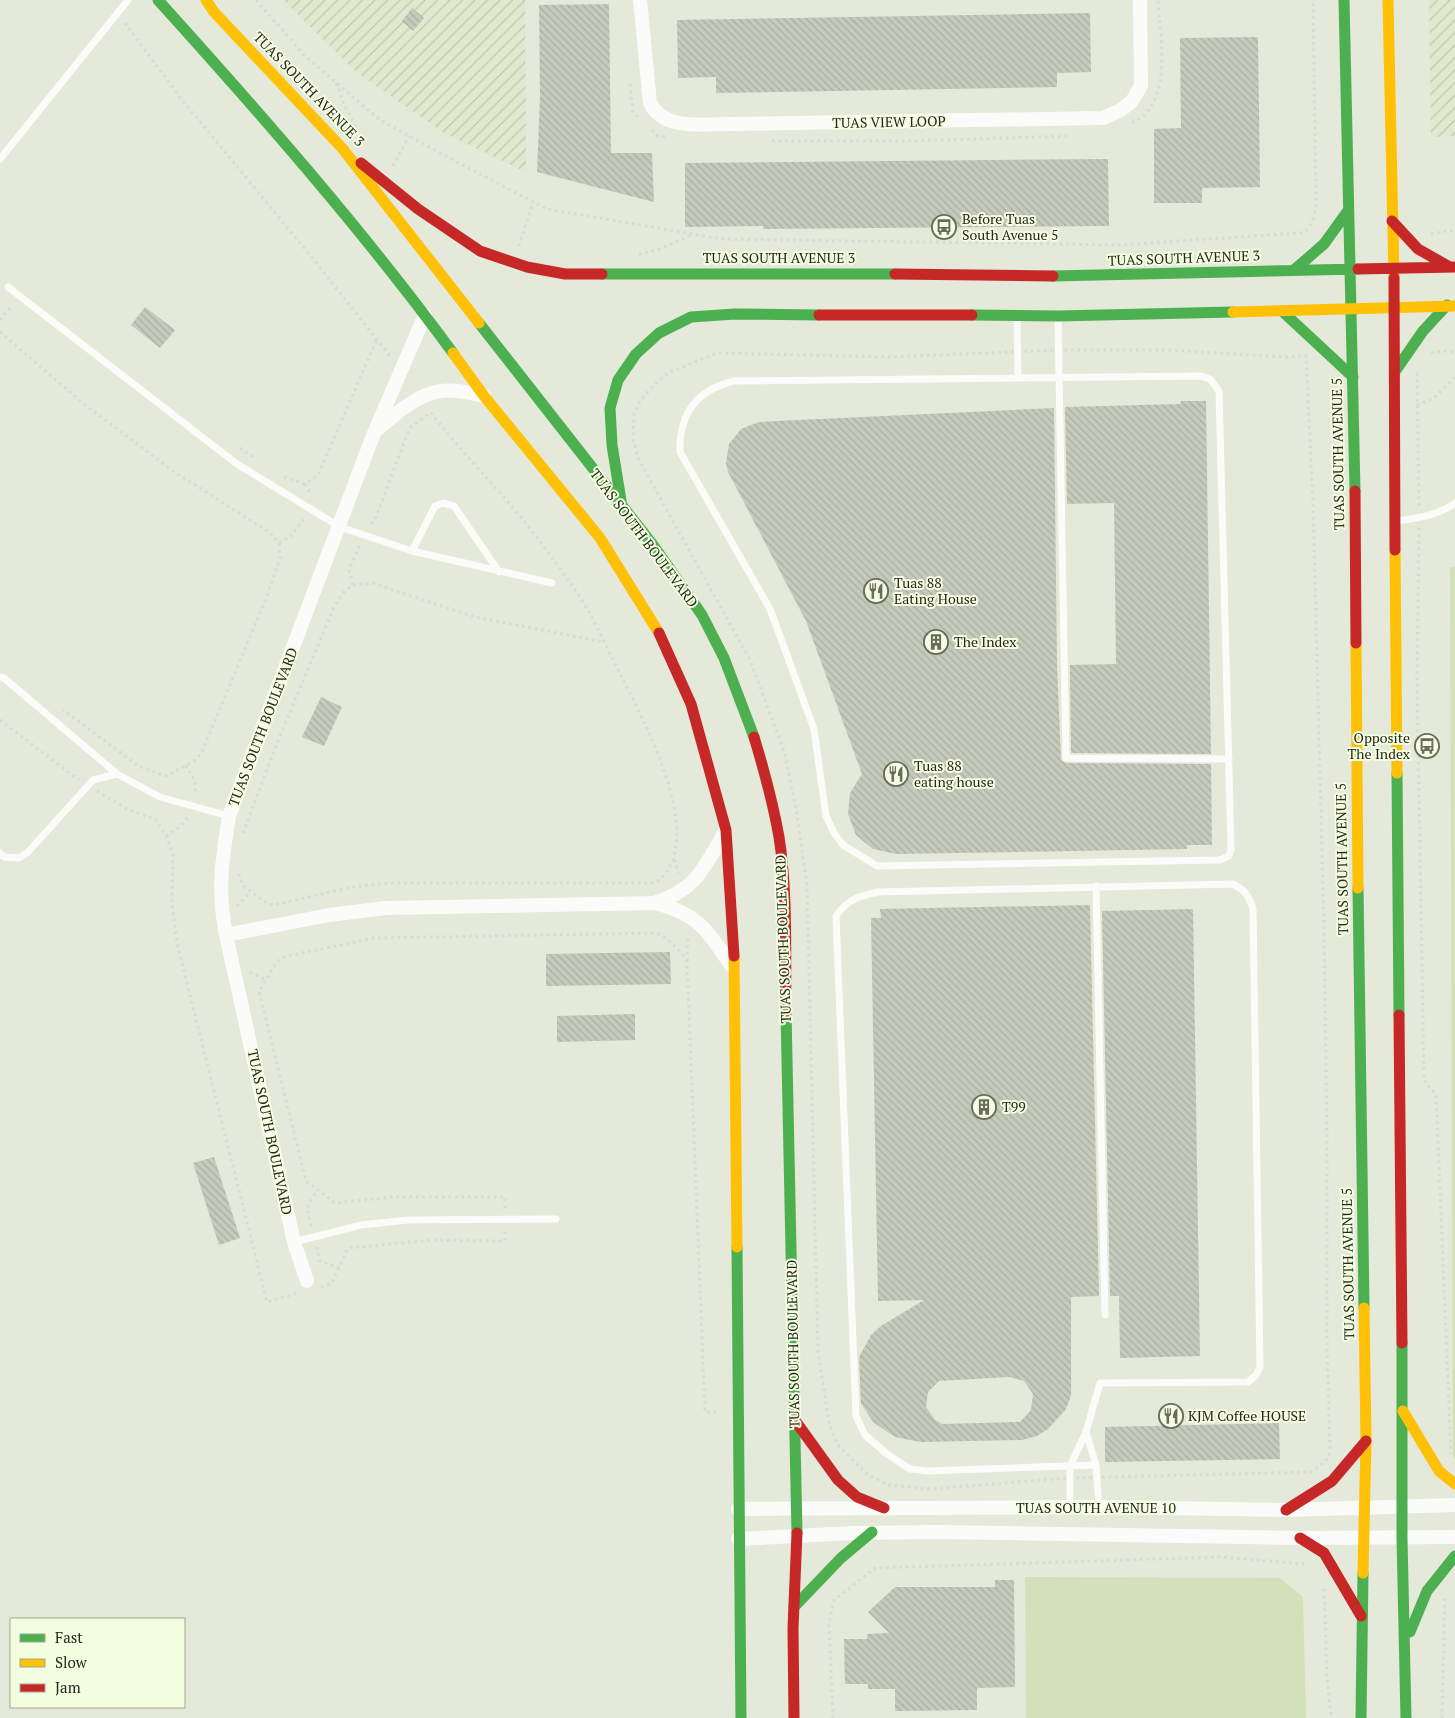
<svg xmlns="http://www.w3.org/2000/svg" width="1455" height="1718" font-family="'PT Serif',serif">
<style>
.industrial{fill:url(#industrial-furrows)}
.grass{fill:#d4e0b9}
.building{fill:url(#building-back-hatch);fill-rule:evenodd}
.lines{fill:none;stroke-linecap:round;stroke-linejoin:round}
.path{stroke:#d8dad5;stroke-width:3;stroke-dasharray:2.5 4;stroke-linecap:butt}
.lane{stroke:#fbfcf9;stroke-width:7}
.street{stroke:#fbfcf9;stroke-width:14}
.fast{stroke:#4caf50;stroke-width:11}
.slow{stroke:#ffc107;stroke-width:11}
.jam{stroke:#c62828;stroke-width:11}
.labels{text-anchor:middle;stroke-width:4;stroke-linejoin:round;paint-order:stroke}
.street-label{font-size:14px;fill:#25281d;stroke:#f3fddf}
.poi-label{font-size:14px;fill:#25281d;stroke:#f3fddf;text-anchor:start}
</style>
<defs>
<pattern id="industrial-furrows" width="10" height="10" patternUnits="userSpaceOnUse" patternTransform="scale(1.25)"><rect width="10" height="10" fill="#e0e8cd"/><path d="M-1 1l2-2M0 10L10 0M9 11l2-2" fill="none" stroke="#c0c7b0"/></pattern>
<pattern id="building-back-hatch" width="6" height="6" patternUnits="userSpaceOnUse" patternTransform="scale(1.25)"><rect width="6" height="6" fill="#c5cabc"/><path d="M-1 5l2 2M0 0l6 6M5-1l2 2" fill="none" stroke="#a9aea1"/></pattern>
</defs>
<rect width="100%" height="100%" fill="#e4e9d9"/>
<!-- industrial -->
<path class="industrial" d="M283 0H525L526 172 444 133 355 71Z
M1429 0H1455V136L1431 137Z"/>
<!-- grass -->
<path class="grass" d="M1450 567H1455V1459L1453 1457Z
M1025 1577 1280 1578 1303 1597 1306 1718H1026Z"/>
<!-- building -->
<path class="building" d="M609 4 611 153H652L654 202 537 172 540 97 539 5Z
M412 8 424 18 413 31 402 21Z
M1090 13 1091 72 1057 73V87L716 93V77L678 78 677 20Z
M1258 37 1260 187 1202 188V203H1154V129L1181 128 1180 38Z
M1108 159 1109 226 763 229V226L685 227V163Z
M145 307 175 330 160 348 131 325Z
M1181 401H1206L1211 754 1071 753 1070 665 1116 664 1114 503 1067 504 1065 407 1180 404Z
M1054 408 1057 665 1061 760 1066 763 1211 764 1212 845H1187V849L896 854 873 849 856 835 848 814 850 793 862 774 806 621 728 472 726 463 729 444 741 429 759 422Z
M321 697 342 707 324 746 302 737Z
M1090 905 1099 1296 1071 1297V1396L1066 1409 1048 1429 1037 1436 1022 1440 921 1442 895 1437 873 1422 861 1403 859 1357 871 1335 881 1326 924 1300 878 1301 871 918H881L880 909ZM1009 1377 1024 1381 1033 1394 1031 1410 1020 1422 942 1424 935 1420 926 1407 928 1392 939 1381Z
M1193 909 1200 1356 1120 1358 1119 1296H1110L1102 911Z
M670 952 671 984 546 986V954Z
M635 1014V1040L557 1042V1016Z
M214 1157 240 1238 219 1245 193 1163Z
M1279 1423 1280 1459 1105 1462V1427Z
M995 1580H1014L1015 1687 977 1688V1710L895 1711V1689H868V1684H845L844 1639H867V1634L889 1633 868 1612 895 1587H995Z"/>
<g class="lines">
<!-- path -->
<path class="path" d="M256 0 305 56 380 120 455 161 547 209 722 239 1120 245 1299 233C1311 232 1313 219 1316 209L1313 0
M125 23 182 100 310 255 390 356
M336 83 346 109 362 138
M630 84 633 112 640 119
M1132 123C1174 104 1160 37 1158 0
M652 130 658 136 666 137
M772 141H906L1071 136
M393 166 409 136
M1431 234 1455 230
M519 246 533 203
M639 254 660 249 694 234
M0 320 12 305
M0 332 84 404 173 471 269 532 279 543 280 558 267 596 201 754 194 761 166 776 140 767 63 710
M1058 350H1167L1286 357 1306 356 1313 503 1324 931 1327 1142V1340L1330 1450 1328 1459 1311 1472 1070 1478 929 1489 889 1485 868 1475 838 1445 829 1423 818 1351 807 886 796 808 784 751 750 660 638 458 633 438 634 414 639 403 651 388 668 373 717 353 889 357Z
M1431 353 1442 351 1455 352
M1417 373 1419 507
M1417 405 1434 398 1455 377
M240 448 253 457
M284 477 305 484 318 475 377 339
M305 484 311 494
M371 524 376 517 408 432 411 427 430 413
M1419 528 1417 685 1424 1078 1426 1084 1436 1094 1451 1454
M279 543 290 537 305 518
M353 585 349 570 360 545
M0 720 79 780
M186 765 195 781V795
M97 791 127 809 155 819 166 836 173 854 172 902 177 943 267 1302 298 1293
M243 833 279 738 334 607 344 592 353 585 372 583 475 617 604 642
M166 836 181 826 188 817
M674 860 679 873
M239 874 242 885 268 904 273 905 352 887 390 883H655C712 844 642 717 619 672 608 650 597 626 585 605 571 582 554 561 539 540 505 495 463 455 429 410
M237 906 250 892
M687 961 688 935
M250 972 266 980
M505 1208V1197H393L335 1203 306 1181 259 991 277 962 283 957 374 938 656 933C668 938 681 951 687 962L705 1412H719
M311 1226 307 1208 317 1190
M317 1247 320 1261 339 1268
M321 1287 332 1283 348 1248 433 1240 505 1241V1231
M1324 1589C1327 1633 1324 1675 1332 1718
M833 1718 829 1624 834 1600 875 1568 1220 1557 1305 1564
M1442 1718 1445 1597"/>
<!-- lane -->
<path class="lane" d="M0 159 128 0
M8 287 237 464 340 527 412 551 552 583
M1017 318 1018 378
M1058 319 1066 758 1229 759
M1201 376 1210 379 1219 391 1231 849 1229 856 1220 860 877 866 843 845 834 833 826 816 814 729 770 609 680 452C679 413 697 390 734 381Z
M1397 521C1417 518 1437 516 1455 503
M412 551 435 506 443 503 454 506 499 572
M0 677 4 678 117 774 160 797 229 816
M0 853 4 857 19 858 28 852 93 780 117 774
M1096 886 1105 1315
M294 1242 361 1225 408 1220 556 1219
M1086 1432 1096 1465 1099 1507
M1070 1507V1466L1086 1432 1100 1383 1248 1382 1256 1375 1260 1367 1253 909C1249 896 1245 890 1233 884L878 892C859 896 848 899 836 916L856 1416 865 1435 887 1454 910 1469 928 1471 1096 1465"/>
<!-- street -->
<path class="street" d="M640 0 650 103C664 131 703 124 730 124L1103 118 1121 110 1132 101 1141 86 1140 0
M377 430C394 415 417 394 441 391 455 389 470 393 484 396
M655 903C701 915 707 931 733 968
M226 935 329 915 385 908 654 903C696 891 704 867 725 832
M307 1281 294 1242 226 935C217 889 222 861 229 816L374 433 425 315
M738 1509 1099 1507 1286 1510 1455 1505
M738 1539 853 1533 936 1532 1300 1538 1455 1537"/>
<!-- fast -->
<path class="fast" d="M158 0C260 113 362 229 453 353
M1344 0 1355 491
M1294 270 1324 244 1347 212
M602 274H895
M1053 276 1358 269
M1282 311 1353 377
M972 315 1058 316 1233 312
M479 323 653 545 702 615 724 658 754 737
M1396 370 1423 331 1447 305
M622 507 612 445 610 408 618 380 636 354 659 333 691 317 735 314 819 315
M1397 773 1399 1015
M1358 888 1364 1308
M786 1012 797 1533
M737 1247 741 1718
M1402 1343V1538L1406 1718
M794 1607 841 1558 872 1532
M1410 1632 1427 1591 1455 1556
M1361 1718 1363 1573"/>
<!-- slow -->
<path class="slow" d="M206 0 214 12 342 148 479 323
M1388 0 1394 278
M1233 312 1455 306
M453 353 484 396 600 538 659 633
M1395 550 1397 773
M1356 643 1358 888
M734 956 737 1247
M1403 1411 1439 1471 1455 1484
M1363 1573 1366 1441 1364 1308"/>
<!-- jam -->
<path class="jam" d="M361 163 418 209 480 251 527 267 565 274H602
M1392 221 1418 249 1448 266
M1358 269 1455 267
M895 274 1053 276
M1394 278 1395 550
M819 315H972
M1355 491 1356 643
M659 633 691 704 726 830 734 956
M754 737C764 770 773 803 779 837 788 894 785 954 786 1012
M1399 1015 1402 1343
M794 1419 838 1480 857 1497 884 1508
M1286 1510 1332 1481 1366 1441
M1300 1538 1324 1553 1361 1616
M794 1718 793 1628 797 1533"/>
</g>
<!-- icons -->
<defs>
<symbol id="bus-ring" viewBox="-11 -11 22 22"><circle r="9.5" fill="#f3fddf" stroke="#686c5f" stroke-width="1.5"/><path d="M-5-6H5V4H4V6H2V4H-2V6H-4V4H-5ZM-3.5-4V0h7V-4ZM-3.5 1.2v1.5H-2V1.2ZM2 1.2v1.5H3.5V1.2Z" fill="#686c5f"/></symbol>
<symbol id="restaurant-ring" viewBox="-11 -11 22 22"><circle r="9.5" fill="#f3fddf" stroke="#686c5f" stroke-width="1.5"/><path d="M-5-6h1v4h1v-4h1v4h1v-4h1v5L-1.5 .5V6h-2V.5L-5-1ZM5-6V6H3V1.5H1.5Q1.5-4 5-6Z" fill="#686c5f"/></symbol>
<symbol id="building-ring" viewBox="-11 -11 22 22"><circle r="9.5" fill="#f3fddf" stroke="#686c5f" stroke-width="1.5"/><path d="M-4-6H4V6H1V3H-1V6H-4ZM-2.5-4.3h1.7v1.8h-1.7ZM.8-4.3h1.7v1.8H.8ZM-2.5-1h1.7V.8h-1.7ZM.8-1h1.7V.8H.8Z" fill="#686c5f"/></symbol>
</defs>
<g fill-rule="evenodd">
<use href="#bus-ring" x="930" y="213" width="28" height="28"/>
<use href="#restaurant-ring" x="862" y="577" width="28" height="28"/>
<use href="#building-ring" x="922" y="628" width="28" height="28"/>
<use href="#bus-ring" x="1413" y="732" width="28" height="28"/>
<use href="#restaurant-ring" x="882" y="760" width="28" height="28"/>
<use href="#building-ring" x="970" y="1093" width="28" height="28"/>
<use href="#restaurant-ring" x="1157" y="1402" width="28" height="28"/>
</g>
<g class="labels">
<!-- street labels -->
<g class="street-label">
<text transform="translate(309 89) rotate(46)" y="5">TUAS SOUTH AVENUE 3</text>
<text transform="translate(889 122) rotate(-1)" y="5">TUAS VIEW LOOP</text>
<text x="779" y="263">TUAS SOUTH AVENUE 3</text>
<text transform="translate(1184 258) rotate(-2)" y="5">TUAS SOUTH AVENUE 3</text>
<text transform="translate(1338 454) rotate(-91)" y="5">TUAS SOUTH AVENUE 5</text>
<text transform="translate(644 538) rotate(53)" y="5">TUAS SOUTH BOULEVARD</text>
<text transform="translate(263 727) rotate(-69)" y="5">TUAS SOUTH BOULEVARD</text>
<text transform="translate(1342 859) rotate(-91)" y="5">TUAS SOUTH AVENUE 5</text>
<text transform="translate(783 939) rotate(-92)" y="5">TUAS SOUTH BOULEVARD</text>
<text transform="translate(270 1132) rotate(78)" y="5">TUAS SOUTH BOULEVARD</text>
<text transform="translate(1348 1264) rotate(-91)" y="5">TUAS SOUTH AVENUE 5</text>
<text transform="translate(793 1344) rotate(-91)" y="5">TUAS SOUTH BOULEVARD</text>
<text x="1096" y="1513">TUAS SOUTH AVENUE 10</text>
</g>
<!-- poi labels -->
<g class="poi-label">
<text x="962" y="224">Before Tuas<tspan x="962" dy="16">South Avenue 5</tspan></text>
<text x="894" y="588">Tuas 88<tspan x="894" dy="16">Eating House</tspan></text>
<text x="954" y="647">The Index</text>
<text x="1410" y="743" text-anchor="end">Opposite<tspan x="1410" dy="16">The Index</tspan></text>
<text x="914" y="771">Tuas 88<tspan x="914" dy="16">eating house</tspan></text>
<text x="1002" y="1112">T99</text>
<text x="1188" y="1421">KJM Coffee HOUSE</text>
</g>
</g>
<!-- legend -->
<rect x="10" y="1618" width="175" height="90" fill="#f3fddf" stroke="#a1a891"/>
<rect x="20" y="1634" width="25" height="8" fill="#4caf50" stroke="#a1a891"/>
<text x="55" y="1643" font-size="15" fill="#25281d">Fast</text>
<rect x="20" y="1659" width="25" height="8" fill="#ffc107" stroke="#a1a891"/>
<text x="55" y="1668" font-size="15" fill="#25281d">Slow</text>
<rect x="20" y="1684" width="25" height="8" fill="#c62828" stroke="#a1a891"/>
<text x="55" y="1693" font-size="15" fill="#25281d">Jam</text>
</svg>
